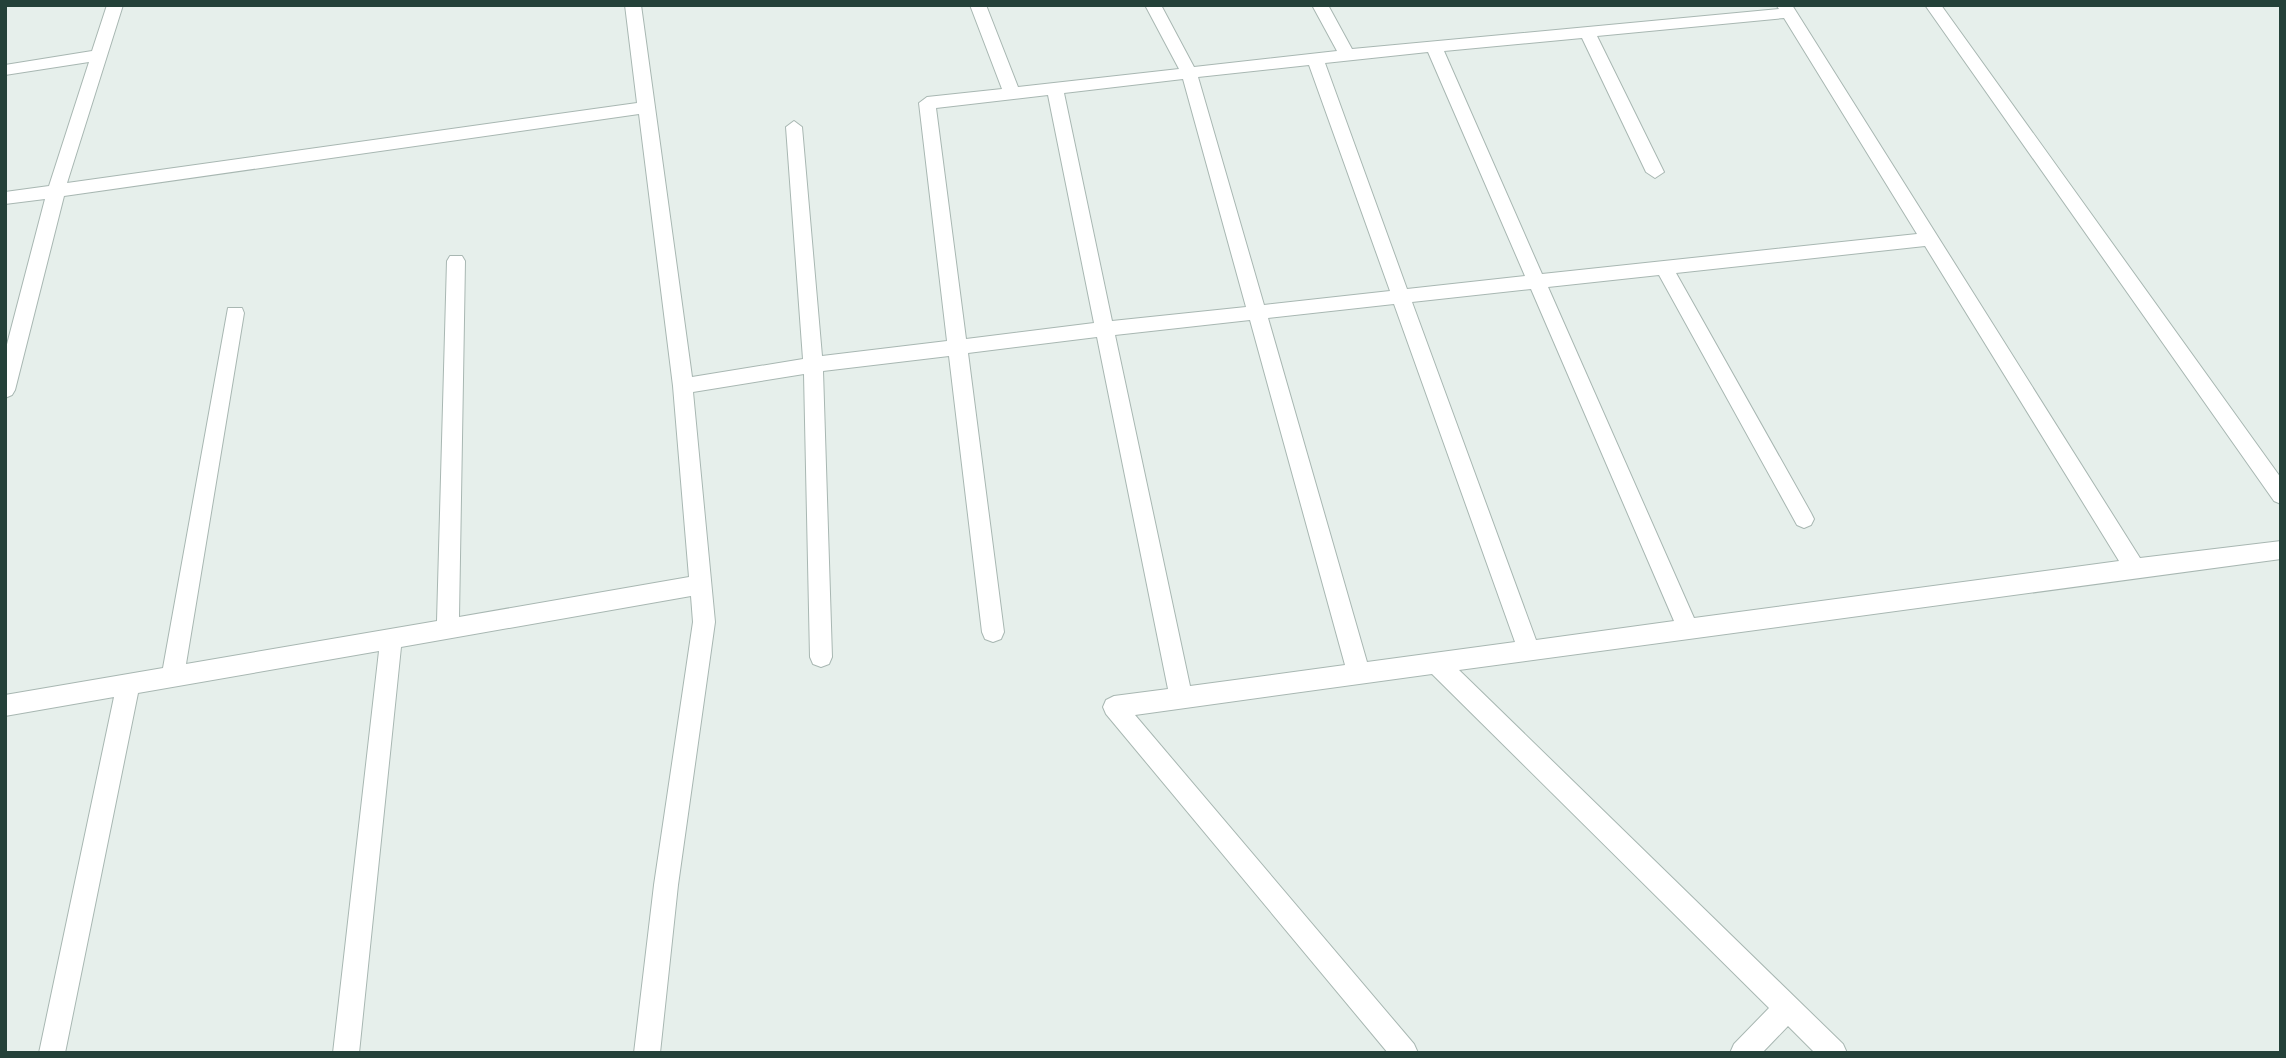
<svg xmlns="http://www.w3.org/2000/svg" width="2286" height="1058" font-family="Lato,sans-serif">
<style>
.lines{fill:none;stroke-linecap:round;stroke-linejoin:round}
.minor-casing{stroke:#a8b7b2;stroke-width:2}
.minor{fill:#fff;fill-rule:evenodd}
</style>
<rect width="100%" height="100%" fill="#e6efeb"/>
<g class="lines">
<defs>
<path id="minor" d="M107 5H123L67 183 637 103 625 5H641L692 377 803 359 786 127 794 121 802 127 822 356 947 341 919 103 927 97 1002 89 970 5H986L1018 87 1179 69 1145 5H1161L1194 67 1337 51 1312 5H1328L1352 49 1779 9 1776 5H1792L2140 558 2281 541V559L1459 670 1843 1044 1847 1053H1815L1788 1026 1762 1053H1730L1734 1044 1769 1008 1432 674 1135 715 1414 1044 1418 1053H1388L1106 714 1103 707 1106 700 1114 696 1168 689 1097 337 968 353 1004 632 1001 639 993 642 985 639 982 632 949 356 823 371 832 657 829 664 821 667 813 664 810 657 804 374 693 392 715 622 678 885 660 1053H634L654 885 693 622 691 596 401 647 359 1053H333L379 651 138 693 65 1053H39L114 697 5 716V695L163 668 228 308H242L244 313 186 664 437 621 447 261 450 256H462L465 261 459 617 689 577 673 386 639 114 64 196 15 390 12 395 5 398V352L45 199 5 204V192L49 186 89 62 5 75V65L92 51ZM1784 18 1917 234 1542 274 1444 51 1582 38 1646 172 1655 178 1664 172 1597 36ZM1428 52 1525 276 1407 289 1325 63ZM1309 65 1390 291 1264 305 1198 77ZM1183 79 1246 307 1112 321 1064 93ZM1048 95 1094 323 966 339 936 108ZM1925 246 2119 561 1694 618 1548 287 1659 275 1797 525 1804 528 1811 525 1814 519 1811 513 1676 273ZM1531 289 1674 621 1536 640 1412 302ZM1394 304 1515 642 1367 662 1268 318ZM1250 320 1345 665 1190 686 1115 335Z
M1925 5H1941L2281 478V504L2274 501Z"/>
</defs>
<!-- minor casing -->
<use href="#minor" class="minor-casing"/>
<!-- minor -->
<use href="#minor" class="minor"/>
</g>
<!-- border -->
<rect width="2286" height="1058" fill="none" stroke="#244139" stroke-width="14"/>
</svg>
